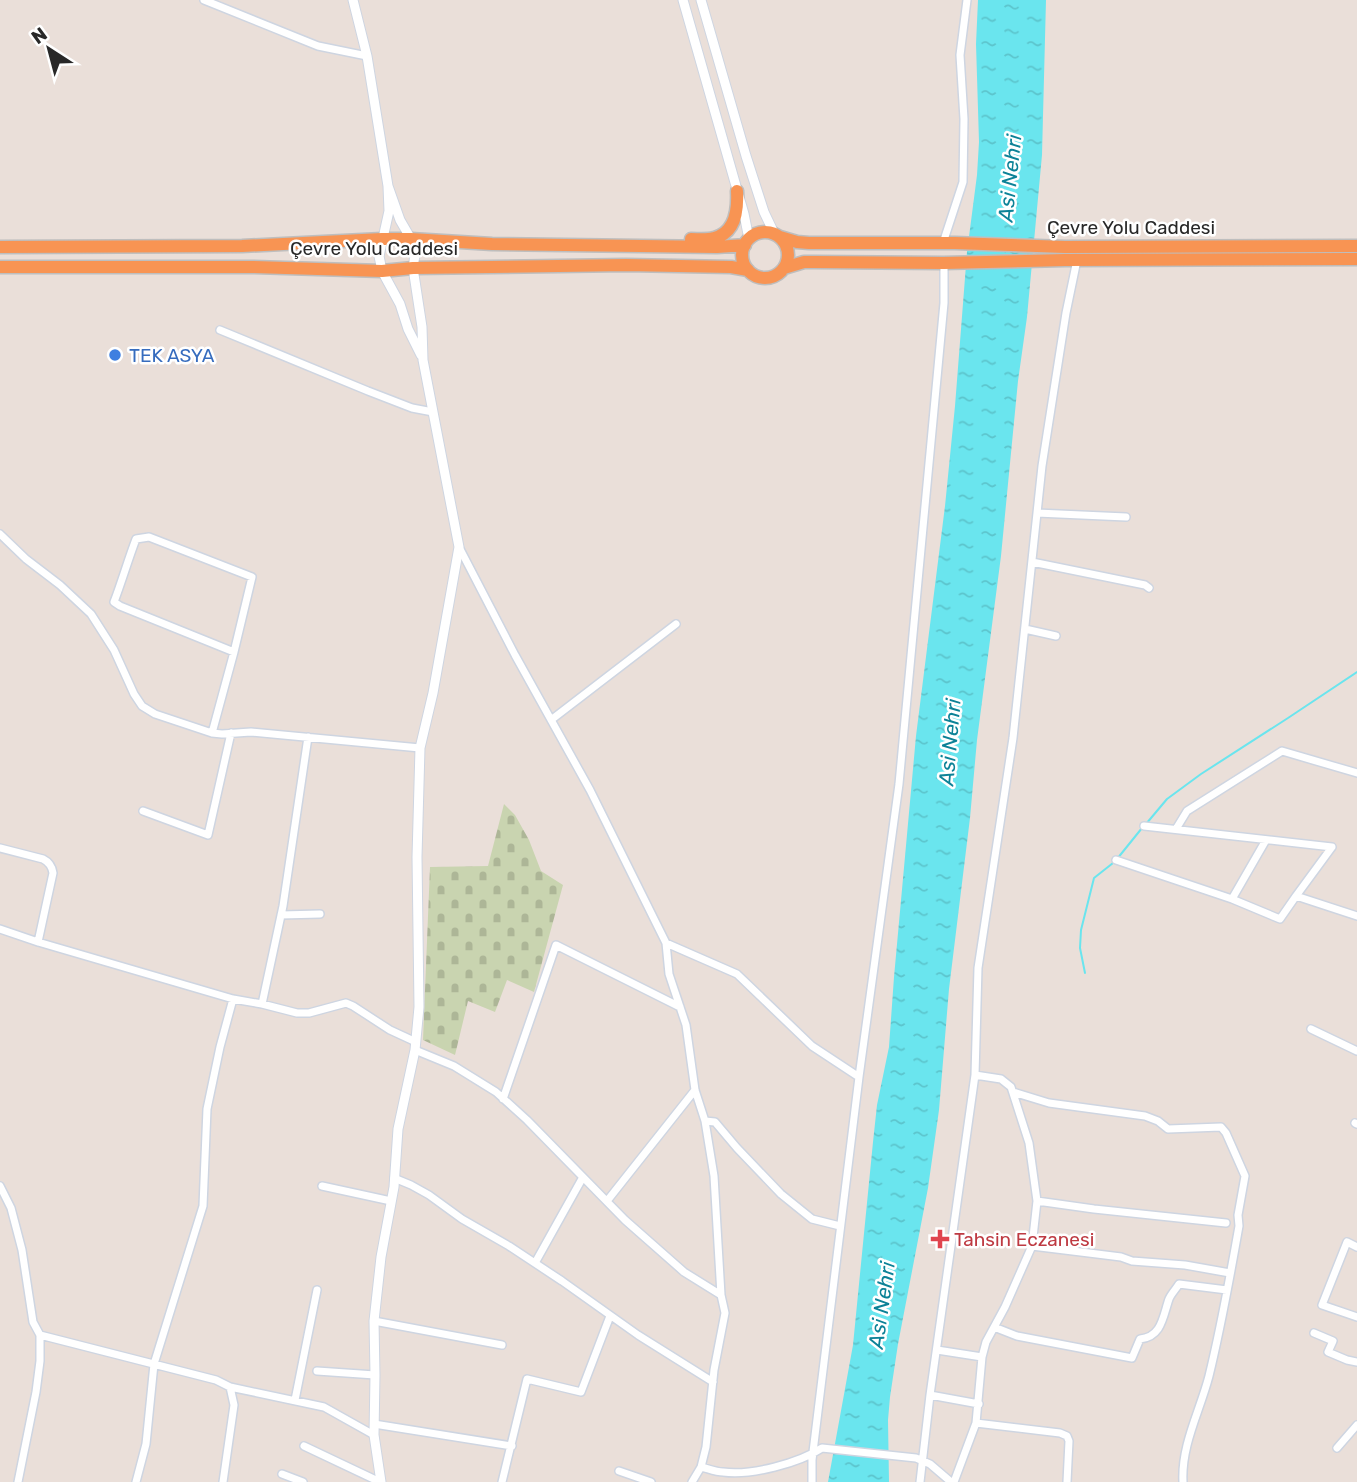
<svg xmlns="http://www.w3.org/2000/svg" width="1357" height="1482" font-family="Rubik,sans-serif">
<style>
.cemetery{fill:url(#cemetery-stones)}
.water{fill:url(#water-ripples)}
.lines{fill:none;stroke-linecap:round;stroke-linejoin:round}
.stream{stroke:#6ae5ee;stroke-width:2}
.minor-casing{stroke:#ced5e1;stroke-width:10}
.tertiary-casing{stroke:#ced5e1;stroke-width:11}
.trunk-casing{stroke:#bebebe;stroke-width:15}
.minor{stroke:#fff;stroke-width:7}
.tertiary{stroke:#fff;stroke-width:9}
.trunk{stroke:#f89453;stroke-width:12}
.shop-dot{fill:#3f7fe0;stroke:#fff;stroke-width:2.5}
.health-dot{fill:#e0444e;stroke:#fff;stroke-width:2.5}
.labels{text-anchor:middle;stroke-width:5;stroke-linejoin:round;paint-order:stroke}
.street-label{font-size:19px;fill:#282828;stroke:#fff}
.shop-label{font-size:19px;fill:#366cbe;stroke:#fff;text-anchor:start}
.health-label{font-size:19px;fill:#be3a42;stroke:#fff;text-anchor:start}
.water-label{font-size:21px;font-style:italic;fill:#0c8297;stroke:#fff}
</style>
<defs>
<pattern id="cemetery-stones" width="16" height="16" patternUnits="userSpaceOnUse" patternTransform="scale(1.75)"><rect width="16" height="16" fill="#c9d4b0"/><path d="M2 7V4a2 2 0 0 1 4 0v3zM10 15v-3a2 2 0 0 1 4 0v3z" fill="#adb697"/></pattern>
<pattern id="water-ripples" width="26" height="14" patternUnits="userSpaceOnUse" patternTransform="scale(1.75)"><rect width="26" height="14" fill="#6ae5ee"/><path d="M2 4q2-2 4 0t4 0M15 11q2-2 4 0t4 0" fill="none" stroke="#5cc4cc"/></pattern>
</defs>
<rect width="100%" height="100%" fill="#eadfd9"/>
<!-- cemetery -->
<path class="cemetery" d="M504 804 515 815 529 840 541 871 563 885 534 992 507 980 495 1012 468 1001 455 1055 423 1040 430 867 488 866Z"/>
<!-- water -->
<path class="water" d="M978 0H1046L1042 155 1027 317 1018 381 1001 556 977 740 970 818 949 989 939 1110 928 1188 898 1344 890 1397 888 1420 889 1482H828L853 1345 873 1142 877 1105 889 1047 894 977 916 736 945 506 955 406 967 252 977 175 979 142 976 44Z"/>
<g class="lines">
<!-- stream -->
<path class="stream" d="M1146 824 1167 799 1201 774 1288 718 1357 672
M1117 859 1142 828
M1085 973 1080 948 1081 930 1094 878 1113 863"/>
<defs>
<path id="minor" d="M204 0 318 46 367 56
M943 243 963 182 964 119 960 55 967 0
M220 330 368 391 412 408 433 412
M1037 513 1126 517
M0 534 26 559 60 585 91 614 114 650 134 694 142 706 155 714 212 733
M459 547 515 655 590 790 666 943 669 974 686 1025 695 1090 705 1121 714 1176 721 1295
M1032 562 1145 585 1149 588
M1025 629 1056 636
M234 652 120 606 114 602C122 581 128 560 136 539L149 537 252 577 234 652 212 733 222 734 251 732 420 748
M551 720 676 624
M143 811 208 835 231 733
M1144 826 1332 847 1296 896 1357 916
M1176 829 1187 811 1282 751 1357 773
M0 848 43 859C49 862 52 866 53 873L38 942
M1116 860 1232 899 1266 840
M1232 899 1280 919 1296 896
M281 915 320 914
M0 929 38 942 233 999 262 1004 297 1013H309L346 1003 353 1006 390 1030 416 1042
M666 943 737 974 812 1046 859 1077 812 1460V1482
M262 1004 283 906 308 737
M1311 1029 1357 1051
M415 1050 454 1066 496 1092 527 1120 625 1220 684 1272 721 1295 725 1313 714 1370 706 1447 701 1467 692 1482
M975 1075 978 968 1013 738 1042 466 1066 313 1077 260
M859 1077 899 784 944 303V263
M1013 1092 1049 1103 1145 1116 1158 1121 1168 1129 1221 1127 1226 1133 1245 1176 1238 1215 1239 1226C1230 1277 1221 1327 1209 1376 1200 1411 1181 1445 1183 1482
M503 1099 556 945 680 1007
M705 1121 715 1122 737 1148 781 1194 812 1219 840 1226
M1355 1123 1357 1124
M394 1178 411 1185 429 1195 462 1219 509 1246 562 1281 638 1335 713 1382
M0 1186 11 1208 22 1250 33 1322 40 1335V1361L36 1392 18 1482
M322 1186 391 1201
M607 1201 695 1090
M1032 1246 1097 1254 1121 1257 1132 1261 1185 1265 1230 1273
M1357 1247 1347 1242 1322 1305 1357 1317
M535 1263 583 1177
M374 1321 502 1345
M994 1327 1017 1336 1132 1358 1140 1339C1162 1337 1163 1316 1169 1299 1171 1294 1176 1289 1179 1284L1227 1290
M1314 1333 1333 1341 1328 1352 1347 1360 1357 1362
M40 1335 216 1380 230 1387 234 1405 223 1482
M937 1350 982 1357
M317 1371 375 1375
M230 1387 324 1407 374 1435
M930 1395 979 1404
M295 1400 317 1290
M976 1423 1060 1433 1067 1436 1069 1441 1067 1482
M374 1424 512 1446
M304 1446 380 1482
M1337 1448 1357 1425
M701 1467C709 1469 716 1472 723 1472 751 1476 799 1463 822 1448L916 1458 930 1464 951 1482
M619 1471 651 1482
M282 1474 303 1482
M136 1482 146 1444 154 1364 203 1206 207 1109 220 1047 233 999
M502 1482 527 1379 581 1392 610 1316
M920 1482 930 1395 975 1075 1001 1079 1011 1087 1029 1143 1037 1201 1094 1209 1226 1223
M954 1482 976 1423 982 1357 986 1342 1005 1307 1032 1246 1037 1201"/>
<path id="tertiary" d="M353 0 367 56 388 186 389 211 379 256 382 271 400 304 408 329 421 355
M683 0 744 214 749 239
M701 0 746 156 764 212 774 233
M381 1482 374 1435 375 1375 374 1321 381 1257 394 1187 398 1129 415 1050 419 1007 417 857 420 748 433 693 459 547 423 360 422 327 413 268 415 255 411 239 400 220 388 186"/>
<path id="trunk" d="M742 255a23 23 0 1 1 46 0a23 23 0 1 1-46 0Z
M780 237 797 242 809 243H955L1065 247 1357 246
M691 239C699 239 707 240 714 238 736 233 738 209 737 191
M0 247 242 246 382 239H411L492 244 717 247 745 245
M0 267H254L382 271 413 268 626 265 731 267 748 270
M784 268 804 262H814L944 263 1065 260 1357 259"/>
</defs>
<!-- minor casing -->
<use href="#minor" class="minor-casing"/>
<!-- tertiary casing -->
<use href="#tertiary" class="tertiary-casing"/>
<!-- trunk casing -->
<use href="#trunk" class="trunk-casing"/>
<!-- minor -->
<use href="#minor" class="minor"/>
<!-- tertiary -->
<use href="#tertiary" class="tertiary"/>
<!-- trunk -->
<use href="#trunk" class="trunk"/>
</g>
<!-- markers -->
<circle class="shop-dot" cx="115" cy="355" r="7"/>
<path class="health-dot" d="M936.5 1228.5h7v7h7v7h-7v7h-7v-7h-7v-7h7z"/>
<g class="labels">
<!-- street labels -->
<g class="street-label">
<text x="1131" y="234">Çevre Yolu Caddesi</text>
<text x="374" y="255">Çevre Yolu Caddesi</text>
</g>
<!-- shop labels -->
<g class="shop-label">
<text x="129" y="362">TEK ASYA</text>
</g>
<!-- health labels -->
<g class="health-label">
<text x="954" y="1246">Tahsin Eczanesi</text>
</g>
<!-- water labels -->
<g class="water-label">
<text transform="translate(1010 178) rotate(-84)" y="7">Asi Nehri</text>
<text transform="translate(950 742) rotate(-85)" y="7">Asi Nehri</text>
<text transform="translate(882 1305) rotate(-82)" y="7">Asi Nehri</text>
</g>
</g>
<!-- north arrow -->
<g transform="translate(49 49) rotate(324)" stroke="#ffffff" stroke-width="5" paint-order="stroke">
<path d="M0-5L12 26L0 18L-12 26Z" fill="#282828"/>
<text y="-10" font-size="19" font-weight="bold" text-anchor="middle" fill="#282828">N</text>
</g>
</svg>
